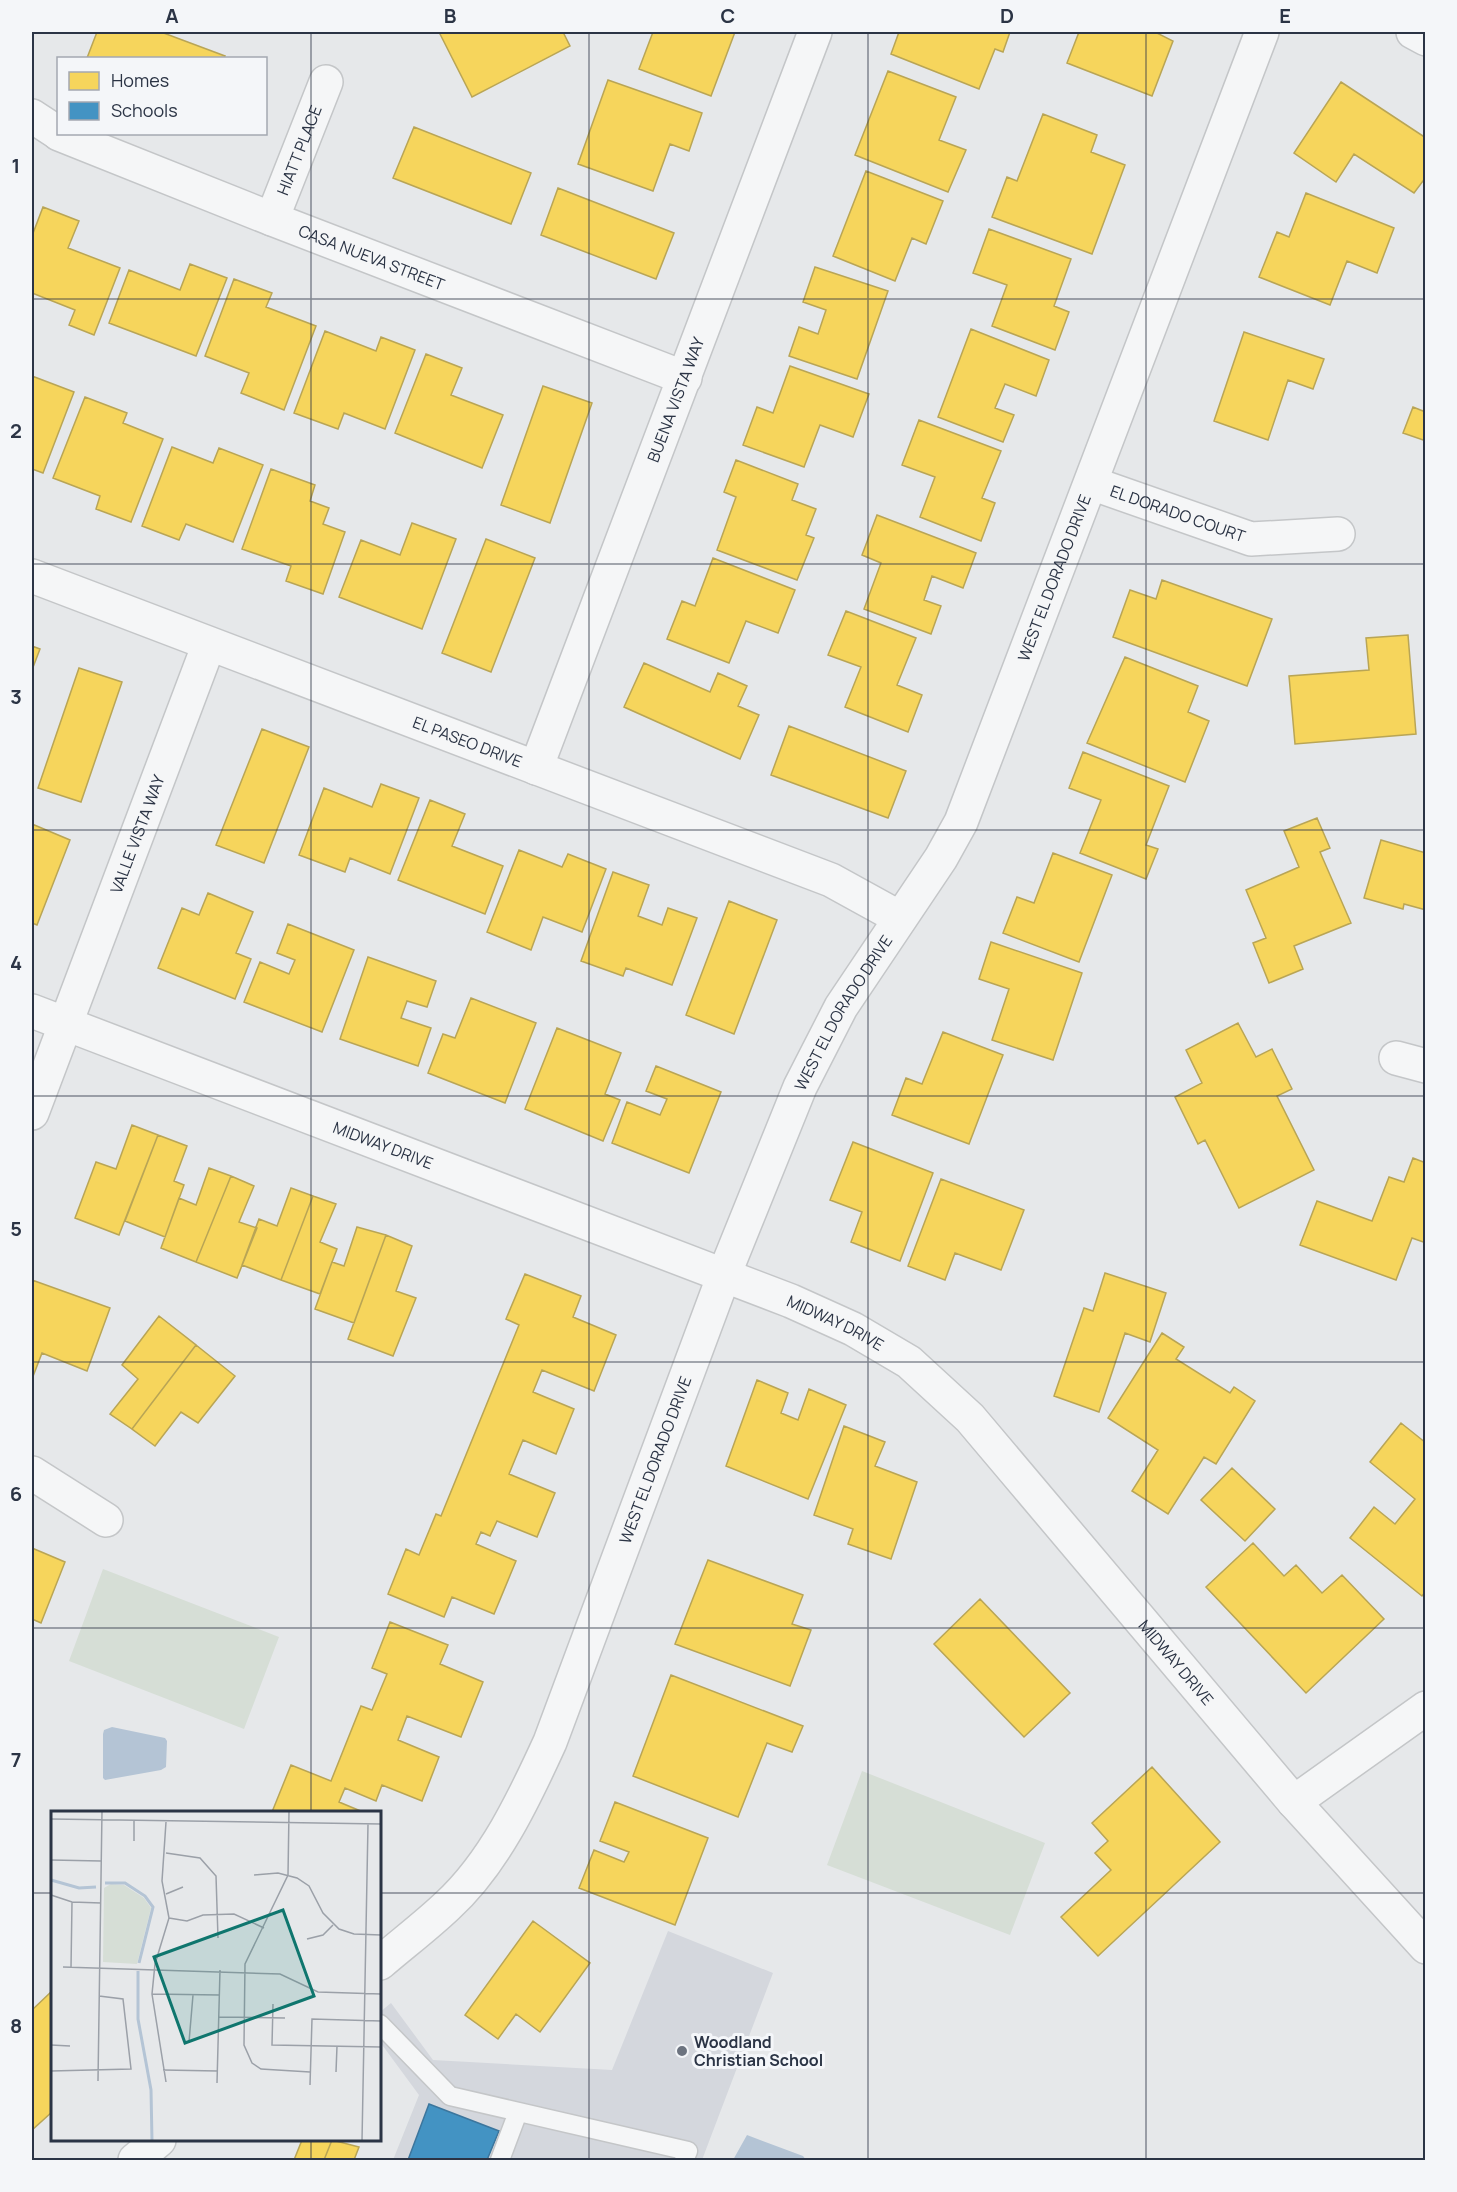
<svg xmlns="http://www.w3.org/2000/svg" width="1457" height="2192" font-family="Manrope,sans-serif">
<style>
.built{fill:#d4d7dd}
.green{fill:#d6ded6}
.water{fill:#b4c4d5}
.homes{fill:#f6d55c;stroke:#b9a555;stroke-width:1.5}
.schools{fill:#4393c3;stroke:#3c769d;stroke-width:1.5}
.lines{fill:none;stroke-linecap:round;stroke-linejoin:round}
.service-casing{stroke:#c4c6c8;stroke-width:21}
.minor-casing{stroke:#c4c6c8;stroke-width:36}
.service{stroke:#f5f6f7;stroke-width:18}
.minor{stroke:#f5f6f7;stroke-width:33}
.grid{fill:none;stroke:#2b3445;stroke-width:1.5;stroke-opacity:0.55}
.poi-dot{fill:#6c737f;stroke:#f4f6f9;stroke-width:2}
.labels{text-anchor:middle;stroke-width:6;stroke-linejoin:round;paint-order:stroke}
.street-label{font-size:16px;fill:#2b3445;stroke:#f4f6f9}
.poi-label{font-size:16px;font-weight:bold;fill:#2b3445;stroke:#f4f6f9;text-anchor:start}
.inset-river{fill:none;stroke:#b4c4d5;stroke-width:3}
.inset-road{fill:none;stroke:#9ba0a8;stroke-width:1.5}
.view{fill:#0f766e;fill-opacity:0.15;stroke:#0f766e;stroke-width:3}
.inset-edge{fill:none;stroke:#2b3445;stroke-width:3}
.neatline{fill:none;stroke:#2b3445;stroke-width:2}
.grid-label{font-size:20px;text-anchor:middle;font-weight:bold;fill:#2b3445}
</style>
<rect width="100%" height="100%" fill="#e6e8ea"/>
<!-- built -->
<path class="built" d="M668 1931 773 1973 702 2160H393L419 2095 380 2042V2012L391 2003 433 2060 612 2070Z"/>
<!-- green -->
<path class="green" d="M103 1569 279 1637 244 1729 69 1661Z
M862 1771 1045 1843 1010 1935 827 1865Z"/>
<!-- water -->
<path class="water" d="M112 1727 165 1738 167 1741 166 1767 161 1770 105 1780 103 1778V1734L104 1730Z
M747 2135 803 2156 806 2160H733Z"/>
<!-- homes -->
<path class="homes" d="M97 32H161L225 56 224 58H87Z
M439 32H563L570 46 472 97Z
M653 32H735L711 96 639 69Z
M899 32H1010L1003 52 995 49 979 89 891 54Z
M1079 32H1155L1173 41 1152 96 1067 63Z
M888 71 956 97 939 140 966 150 948 192 855 155Z
M608 80 702 113 689 151 670 144 653 191 578 164Z
M1341 82 1426 138V177L1414 193 1354 154 1336 182 1294 153Z
M1043 114 1097 135 1091 152 1125 165 1092 254 992 217 1007 177 1017 181Z
M414 127 531 173 511 224 393 178Z
M866 171 943 201 926 244 912 238 895 281 833 256Z
M558 188 674 233 656 279 541 235Z
M1306 193 1394 228 1377 273 1347 261 1330 305 1259 277 1277 232 1289 237Z
M43 207 79 221 68 248 120 268 94 335 69 325 75 310 32 293V236Z
M989 229 1071 259 1054 306 1069 312 1055 350 992 326 1007 285 973 273Z
M190 264 227 278 196 356 109 323 129 270 180 290Z
M815 267 888 291 857 379 789 356 799 327 818 334 826 310 803 302Z
M234 279 272 293 266 307 316 326 284 410 241 393 249 373 205 356Z
M971 329 1049 360 1036 396 1005 384 995 408 1014 415 1003 442 938 417Z
M325 331 376 351 381 337 415 350 385 429 344 413 338 429 294 413Z
M1244 332 1324 359 1313 389 1288 380 1268 440 1214 421Z
M426 354 462 368 451 395 503 415 482 468 395 433Z
M790 366 869 394 853 437 820 425 804 467 743 445 757 407 773 413Z
M32 376 74 392 43 473 32 469Z
M543 386 592 403 550 523 501 505Z
M85 397 127 413 123 423 163 439 131 522 96 509 100 496 53 478Z
M1426 405V441L1403 433 1413 407 1423 411Z
M919 420 1001 451 982 498 995 503 981 541 920 517 935 477 902 465Z
M172 447 213 463 219 448 263 465 233 542 186 524 179 540 142 526Z
M736 460 798 484 792 500 816 509 806 535 814 538 797 580 717 550 736 497 724 492Z
M271 469 315 485 310 501 329 508 323 524 345 532 323 594 286 581 291 566 242 549Z
M877 515 976 553 963 588 932 576 924 600 941 606 931 634 864 609 881 563 862 555Z
M412 523 456 539 422 629 339 597 361 540 400 555Z
M486 539 535 558 491 672 442 653Z
M713 558 795 590 778 633 746 621 729 663 667 639 682 601 695 606Z
M1162 580 1272 619 1247 686 1113 637 1130 590 1156 599Z
M846 611 916 638 897 685 922 695 908 732 845 707 861 667 828 655Z
M1408 635 1416 734 1295 744 1289 676 1369 670 1366 638Z
M32 646 40 649 32 670Z
M1125 657 1198 686 1188 712 1209 721 1185 782 1087 743Z
M644 663 710 692 718 673 747 686 738 706 759 715 740 759 624 707Z
M79 668 122 682 81 802 38 788Z
M789 726 906 771 888 818 771 775Z
M262 729 309 747 264 863 216 845Z
M1083 752 1169 786 1146 845 1158 849 1146 879 1080 853 1101 800 1069 788Z
M381 784 419 798 390 874 350 858 345 872 299 855 324 788 372 807Z
M430 800 465 814 452 846 503 866 485 914 398 880Z
M1317 818 1330 848 1320 852 1351 923 1294 946 1303 969 1269 983 1253 943 1266 938 1246 890 1299 867 1284 831Z
M32 824 70 840 37 925 32 923Z
M1381 840 1426 853V910L1404 904 1403 909 1364 898Z
M519 850 562 867 568 854 606 869 582 932 543 917 531 950 487 932Z
M1053 853 1112 875 1079 962 1003 933 1017 897 1034 903Z
M613 872 649 885 638 916 662 925 668 908 697 918 672 985 626 968 623 976 581 961Z
M208 893 253 912 236 953 251 959 235 999 158 968 182 908 199 915Z
M729 901 777 920 734 1034 686 1015Z
M288 924 354 950 322 1032 244 1002 260 962 289 974 295 960 277 953Z
M991 942 1082 973 1053 1060 992 1040 1009 989 979 979Z
M368 957 436 981 427 1007 407 1001 401 1018 431 1028 418 1066 340 1039Z
M471 998 536 1023 505 1103 428 1073 443 1034 455 1038Z
M1238 1023 1256 1057 1272 1049 1292 1089 1277 1096 1314 1170 1239 1208 1205 1140 1198 1144 1175 1097 1202 1083 1186 1050Z
M557 1028 621 1053 605 1094 620 1100 603 1141 525 1109Z
M943 1032 1003 1055 969 1144 892 1115 906 1078 922 1084Z
M656 1066 721 1092 689 1173 612 1143 627 1102 660 1115 667 1099 646 1091Z
M132 1125 158 1135 119 1235 75 1218 96 1162 116 1169Z
M158 1135 187 1146 174 1181 184 1185 165 1237 125 1221Z
M853 1142 933 1173 900 1261 851 1242 862 1212 830 1200Z
M1413 1158 1426 1163V1243L1412 1238 1396 1280 1300 1245 1317 1201 1372 1221 1389 1177 1404 1182Z
M209 1168 231 1176 196 1262 161 1248 179 1198 196 1205Z
M231 1176 254 1186 239 1222 257 1228 237 1278 196 1262Z
M941 1179 1024 1210 1001 1270 955 1253 945 1280 908 1266Z
M291 1188 313 1196 281 1280 242 1265 259 1219 277 1226Z
M313 1196 336 1204 320 1242 337 1249 320 1294 281 1280Z
M357 1227 386 1235 354 1323 315 1309 332 1262 344 1266Z
M386 1235 412 1246 396 1291 416 1298 393 1356 348 1339Z
M1105 1273 1166 1293 1150 1342 1125 1333 1099 1412 1054 1396 1084 1308 1093 1311Z
M525 1274 581 1296 573 1317 616 1335 594 1391 542 1370 533 1392 574 1409 556 1454 523 1440 509 1474 555 1493 537 1537 497 1521 490 1536 481 1532 476 1544 516 1561 494 1614 452 1597 444 1617 388 1594 406 1549 419 1555 436 1514 441 1516 519 1325 506 1319Z
M32 1280 110 1308 87 1371 42 1353 32 1379Z
M159 1316 196 1345 132 1429 110 1414 138 1379 122 1365Z
M1162 1333 1184 1347 1176 1359 1230 1393 1234 1387 1255 1401 1216 1464 1204 1457 1168 1514 1132 1491 1158 1450 1108 1418Z
M196 1345 235 1376 198 1423 181 1412 155 1446 132 1429Z
M757 1380 788 1393 781 1413 798 1420 809 1389 846 1405 808 1499 726 1466Z
M1401 1423 1426 1443V1591L1422 1596 1350 1538 1374 1507 1395 1524 1415 1499 1370 1462Z
M844 1426 885 1442 875 1466 917 1482 891 1559 848 1544 853 1529 814 1515Z
M1232 1468 1275 1509 1245 1541 1201 1500Z
M1253 1543 1284 1576 1296 1565 1322 1593 1342 1575 1384 1619 1306 1693 1206 1587Z
M32 1548 65 1562 41 1623 32 1619Z
M708 1560 803 1595 792 1624 811 1630 790 1686 675 1644Z
M980 1599 1070 1693 1024 1737 934 1644Z
M390 1622 448 1645 440 1664 483 1682 461 1737 407 1716 398 1740 439 1757 422 1801 382 1785 376 1801 345 1788 339 1802 363 1812H272L291 1765 331 1781 361 1706 372 1710 387 1674 372 1668Z
M671 1675 803 1726 792 1752 767 1743 738 1817 633 1776Z
M1152 1767 1220 1842 1098 1956 1061 1917 1111 1870 1095 1853 1108 1841 1092 1823Z
M615 1802 708 1838 675 1925 579 1888 594 1850 624 1862 629 1852 600 1841Z
M533 1921 590 1963 540 2032 516 2014 498 2039 465 2015Z
M52 1991V2112L32 2130V2010Z
M302 2140H332L324 2160H294Z
M332 2140 359 2147 354 2160H324Z"/>
<!-- schools -->
<path class="schools" d="M429 2104 499 2131 487 2160H408Z"/>
<g class="lines">
<defs>
<path id="service" d="M380 2024 450 2096 688 2151 684 2160
M500 2160 518 2112"/>
<g id="minor">
<path d="M1413 32 1426 39"/>
<path d="M32 116 58 133"/>
<path id="s1" d="M59 134 272 219 685 378"/>
<path id="s2" d="M272 219 326 82"/>
<path id="s3" d="M1091 483 1251 539 1338 534"/>
<path id="s4" d="M32 576 831 880 900 918"/>
<path id="s5" d="M536 768 815 32"/>
<path id="s6" d="M32 1011 791 1301 853 1329 909 1362 970 1418 1294 1802 1426 1947"/>
<path d="M1396 1058 1426 1066"/>
<path id="s7" d="M32 1113 209 644"/>
<path d="M32 1473 106 1520"/>
<path d="M1294 1802 1426 1708"/>
<path id="s8" d="M380 1963C402 1944 426 1926 447 1906 494 1863 524 1799 550 1742L724 1275 800 1087 841 1007 941 858 961 822 1262 32"/>
<path d="M135 2160 159 2140"/>
</g>
</defs>
<!-- service casing -->
<use href="#service" class="service-casing"/>
<!-- minor casing -->
<use href="#minor" class="minor-casing"/>
<!-- service -->
<use href="#service" class="service"/>
<!-- minor -->
<use href="#minor" class="minor"/>
</g>
<!-- grid -->
<path class="grid" d="M311 32V1812M589 32V2160M868 32V2160M1146 32V2160M32 299H1426M32 564H1426M32 830H1426M32 1096H1426M32 1362H1426M32 1628H1426M32 1893H52M380 1893H1426M311 2140V2160"/>
<!-- markers -->
<circle class="poi-dot" cx="682" cy="2051" r="6"/>
<g class="labels">
<!-- street labels -->
<g class="street-label">
<text dy="6" stroke="none"><textPath href="#s2" startOffset="74">HIATT PLACE</textPath></text>
<text dy="6" stroke="none"><textPath href="#s1" startOffset="336">CASA NUEVA STREET</textPath></text>
<text dy="6" stroke="none"><textPath href="#s5" startOffset="394">BUENA VISTA WAY</textPath></text>
<text dy="6" stroke="none"><textPath href="#s3" startOffset="92">EL DORADO COURT</textPath></text>
<text dy="6" stroke="none"><textPath href="#s8" startOffset="1556">WEST EL DORADO DRIVE</textPath></text>
<text dy="6" stroke="none"><textPath href="#s4" startOffset="466">EL PASEO DRIVE</textPath></text>
<text dy="6" stroke="none"><textPath href="#s7" startOffset="298">VALLE VISTA WAY</textPath></text>
<text dy="6" stroke="none"><textPath href="#s8" startOffset="1070">WEST EL DORADO DRIVE</textPath></text>
<text dy="6" stroke="none"><textPath href="#s6" startOffset="376">MIDWAY DRIVE</textPath></text>
<text dy="6" stroke="none"><textPath href="#s6" startOffset="862">MIDWAY DRIVE</textPath></text>
<text dy="6" stroke="none"><textPath href="#s8" startOffset="584">WEST EL DORADO DRIVE</textPath></text>
<text dy="6" stroke="none"><textPath href="#s6" startOffset="1348">MIDWAY DRIVE</textPath></text>
</g>
<!-- poi labels -->
<g class="poi-label">
<text x="694" y="2048">Woodland<tspan x="694" dy="18">Christian School</tspan></text>
</g>
</g>
<!-- overview -->
<g transform="translate(51 1811)">
<rect width="330" height="330" fill="#e6e8ea"/>
<path d="M60 73 73 74 93 87 100 97 86 153 52 151 53 77Z" fill="#d6ded6"/>
<path class="inset-river" d="M0 69 28 77 45 76M54 72H74L94 85 102 96 88 152M87 160V208L100 279 101 330"/>
<path class="inset-road" d="M238 0 237 64 194 153 193 234 201 252 210 258 259 261M0 8 330 13M83 30V10M115 42 149 47 165 65 167 127M0 49 50 50M203 64 227 62 246 67 258 75 272 102 288 118 303 123 330 124M115 83 132 76M0 84 21 91 50 92M118 107 136 110 152 104 183 103 213 117M256 128 272 124 282 114M12 156 229 163 267 181 330 183M20 157 21 91M101 183 168 184M222 193 221 234 330 236M168 206 234 207M138 231 142 184M0 234 19 235M112 259 167 260M0 260 80 258 72 188 48 185M285 261 286 235M47 270 51 0M115 271 101 183 104 153 118 107 111 70 115 11M166 272 169 159M259 274 261 208 330 210M311 330 317 13"/>
<path class="view" d="M232 99 263 185 134 232 103 146Z"/>
<rect width="330" height="330" class="inset-edge"/>
</g>
<!-- border -->
<rect width="1457" height="2192" fill="none" stroke="#f4f6f9" stroke-width="66"/>
<!-- legend -->
<rect x="57" y="57" width="210" height="78" fill="#f4f6f9" stroke="#a4a8b1" stroke-width="1.5"/>
<rect x="69" y="72" width="30" height="18" fill="#f6d55c" stroke="#a4a8b1" stroke-width="1.5"/>
<text x="111" y="87" font-size="18" fill="#2b3445">Homes</text>
<rect x="69" y="102" width="30" height="18" fill="#4393c3" stroke="#a4a8b1" stroke-width="1.5"/>
<text x="111" y="117" font-size="18" fill="#2b3445">Schools</text>
<rect x="33" y="33" width="1391" height="2126" class="neatline"/>
<g class="grid-label">
<text x="172" y="23">A</text>
<text x="450" y="23">B</text>
<text x="728" y="23">C</text>
<text x="1007" y="23">D</text>
<text x="1285" y="23">E</text>
<text x="16" y="173">1</text>
<text x="16" y="438">2</text>
<text x="16" y="704">3</text>
<text x="16" y="970">4</text>
<text x="16" y="1236">5</text>
<text x="16" y="1501">6</text>
<text x="16" y="1767">7</text>
<text x="16" y="2033">8</text>
</g>
</svg>
